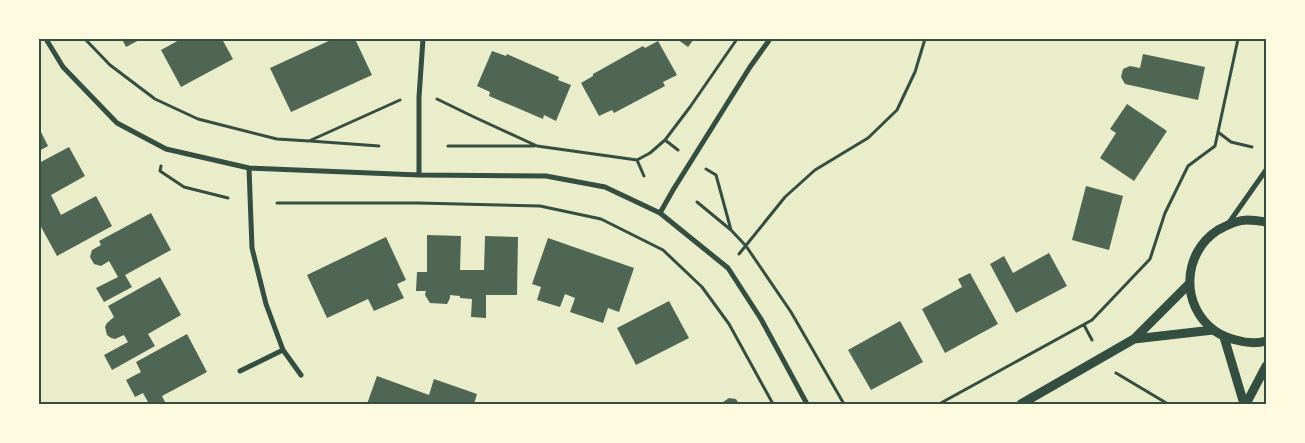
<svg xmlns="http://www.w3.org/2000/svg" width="1305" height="443" font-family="Roboto,sans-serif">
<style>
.building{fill:#4f6655}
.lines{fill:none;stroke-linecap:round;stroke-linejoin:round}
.path{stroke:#344e41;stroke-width:3}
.minor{stroke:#344e41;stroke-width:5}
.tertiary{stroke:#344e41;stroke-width:9}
.neatline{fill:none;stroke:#344e41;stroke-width:2}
</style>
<rect width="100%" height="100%" fill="#e9edc9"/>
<!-- building -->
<path class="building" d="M122 39H141L126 47Z
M181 39H222L233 59 181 87 161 50Z
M333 39H355L372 75 291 112 270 68Z
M677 39H694L688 47Z
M658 41 677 75 663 82 665 86 614 113 612 110 599 116 581 83 593 76V74L643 46 645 48Z
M492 51 506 56 507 54 559 77 558 80 571 85 556 121 544 115 543 119 489 96 490 92 477 86Z
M1143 54 1205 67 1198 100 1125 84 1121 77 1123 69 1130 66 1140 68Z
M1127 104 1167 131 1134 181 1100 158 1116 133 1110 129Z
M39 128 48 146 39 151Z
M69 147 85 176 51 195 61 215 96 196 112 226 57 256 40 225 39 226V163Z
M1086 186 1123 196 1109 250 1072 240Z
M151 213 171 250 125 275 132 287 104 302 96 288 118 277 109 261 101 266 94 264 90 257 92 250 101 245 99 241Z
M427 235 461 236 460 270H484L485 236 518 237 517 295H486V318L471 317 472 299 460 298V296L450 295V298L447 304 430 303 425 295 426 291H416L417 272H427Z
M386 237 406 280 397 284 404 298 374 311 368 299 327 318 307 275Z
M548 238 634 268 619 312 608 308 603 323 570 312 575 298 565 294 560 307 537 300 541 287 532 284Z
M1049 253 1067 286 1016 313 990 264 1004 256 1013 273Z
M970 273 998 324 945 353 922 309 962 287 958 279Z
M160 277 181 315 148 334 155 346 112 370 104 355 128 342 124 335 115 339 111 338 107 335 105 327 107 323 114 317 108 306Z
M669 301 689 338 636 365 617 328Z
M900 321 923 362 871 390 848 350Z
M187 334 207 372 162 396 166 404H144L148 402 143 393 135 397 126 380 141 372 136 362Z
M377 376 429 395 434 379 477 394 474 404H367Z
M729 398 736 399 739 404H722L723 402Z"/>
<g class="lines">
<!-- path -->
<path class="path" d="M85 39 110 65 155 99 198 119 277 139 309 141 400 100
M437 99 474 117 537 146 637 160 650 153 665 140 690 107 737 39
M1218 132 1231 142 1252 147
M665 140 678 150
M310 141 379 146
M448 146H534
M637 160 644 176
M161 166 160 171 184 187 228 198
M706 169 716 175 731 230
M697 202 731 230 746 246 791 312 844 404
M277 203H418L540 206 601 219 663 250 702 287 729 324 773 404
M739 254 785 197 815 170 868 138 897 110 915 72 925 39
M1084 325 1092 340
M1116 373 1168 404
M939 404 1092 320 1150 259 1165 213 1188 166 1215 146 1238 39"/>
<!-- minor -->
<path class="minor" d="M46 39 63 67 117 123 166 149 249 168 419 175 546 176 605 187 660 213 728 268 761 319 807 404
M249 168 252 248 266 304 283 350 301 375
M419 175V97L423 39
M660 213 673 190 750 67 770 39
M1228 224 1266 170
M240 371 283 350"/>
<!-- tertiary -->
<path class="tertiary" d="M1266 222C1260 221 1253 220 1247 220 1237 220 1227 225 1218 230 1182 253 1180 306 1215 331 1222 336 1228 338 1236 340 1246 343 1256 344 1266 341
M1224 337 1244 404
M1134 339 1213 330
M1021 404 1134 339 1190 283
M1246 404 1266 366"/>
</g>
<!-- border -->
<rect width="1305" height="443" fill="none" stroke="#fefae0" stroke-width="80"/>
<rect x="40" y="40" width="1225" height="363" class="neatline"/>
</svg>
